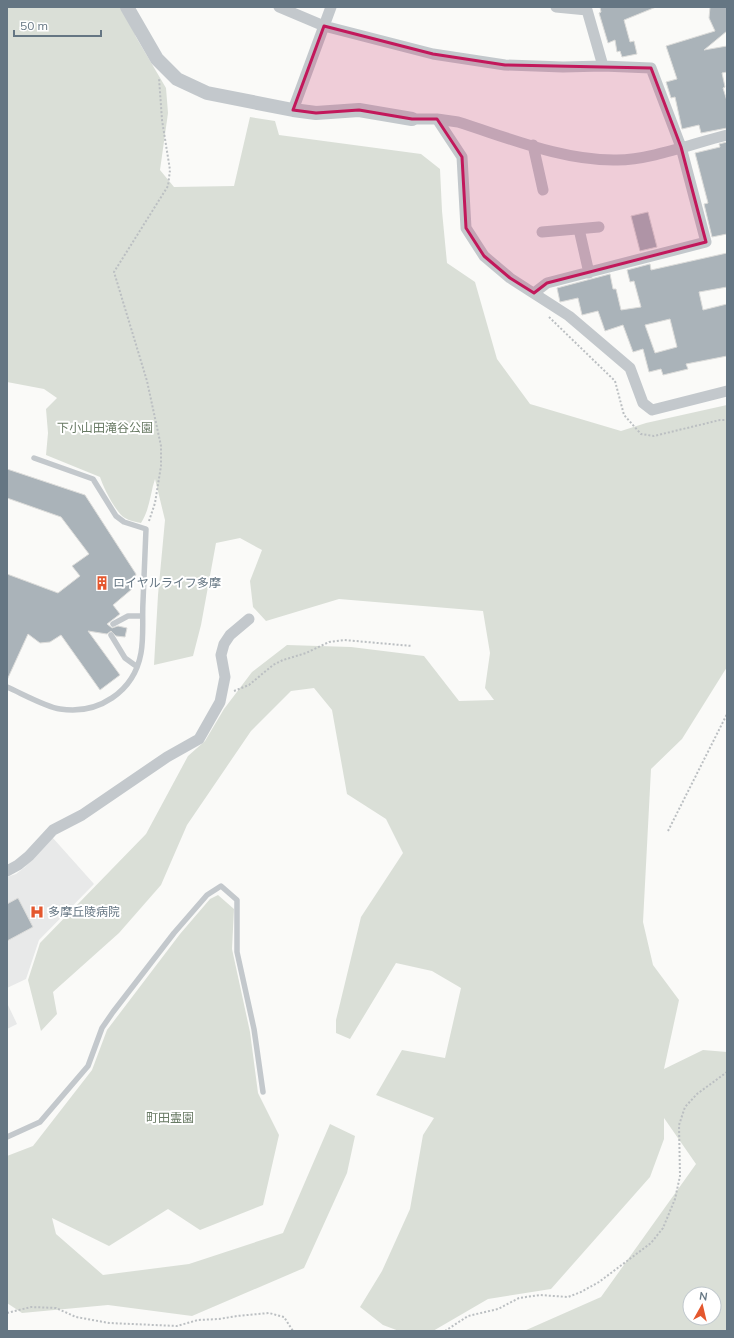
<svg xmlns="http://www.w3.org/2000/svg" width="734" height="1338" font-family="Mulish,'Noto Sans JP',sans-serif">
<style>
.built{fill:#e8e9e9}
.green{fill:#dadfd7;fill-rule:evenodd}
.building{fill:#aab3b9;stroke:#dcdcda;fill-rule:evenodd}
.lines{fill:none;stroke-linecap:round;stroke-linejoin:round}
.path{stroke:#bbbfc2;stroke-width:2;stroke-dasharray:2 2;stroke-linecap:butt}
.service{stroke:#c3c8cc;stroke-width:5.5}
.minor{stroke:#c3c8cc;stroke-width:11}
.tertiary{stroke:#c3c8cc;stroke-width:14}
.marked{fill:#c2185b;fill-opacity:0.2;stroke:#c2185b;stroke-width:3;stroke-linejoin:round}
.labels{text-anchor:middle;stroke-width:4;stroke-linejoin:round;paint-order:stroke}
.park-label{font-size:12px;fill:#687a64;stroke:#fff}
.poi-label{font-size:12px;fill:#657683;stroke:#fff;text-anchor:start}
</style>
<rect width="100%" height="100%" fill="#fafaf8"/>
<!-- built -->
<path class="built" d="M52 837 94 884 39 940 26 979 7 988V877L16 874 25 867Z
M7 1003 17 1024 7 1029Z"/>
<!-- green -->
<path class="green" d="M7 7H124L136 37 166 88 168 113 160 170 174 187 234 186 250 117 275 121 279 135 421 154 440 169 442 211 447 263 475 282 497 359 530 404 621 431 646 423 727 405V667L682 739 651 769 643 922 653 965 679 1000 664 1069 703 1050 727 1052V1331H524L601 1297 696 1164 664 1118V1139L650 1177 551 1289 488 1299 433 1331H399L383 1325 360 1307 382 1271 410 1209 423 1135 434 1118 376 1095 402 1050 445 1058 461 988 432 971 396 963 350 1039 336 1033V1020L361 917 403 853 386 819 347 794 332 710 314 688 291 691 251 731 187 825 161 885 119 933 53 992 57 1014 41 1031 28 980 40 943 146 834 188 756 205 741 224 709 252 672 287 645 351 647 424 656 459 701 494 700 485 688 490 653 483 611 339 599 266 621 253 607 250 581 262 550 240 538 216 543 201 625 193 656 154 665 158 595 165 520 155 479C150 494 150 509 141 523 136 522 130 521 125 518 116 513 103 487 100 477L46 455 48 433 46 409 57 398 44 389 7 382ZM690 1294H714V1318H690Z
M218 895 234 909 232 949 250 1032 258 1093 279 1135 263 1205 200 1230 168 1209 109 1246 52 1218 56 1234 103 1275 189 1264 283 1233 330 1124 355 1136 347 1173 304 1268 192 1316 108 1305 22 1313 7 1303V1156L33 1146 92 1070 107 1030 180 934 210 899Z"/>
<!-- building -->
<path class="building" d="M600 7H656L624 20 630 42 634 41 637 54 622 57 620 51 617 52 615 40 608 43 599 13 601 12Z
M710 7H727V31L704 50 727 46V72L722 73 725 87 723 88 727 101V128L701 133 699 125 682 129 675 97 671 98 666 82 677 79 666 46 715 31 709 18Z
M727 142V234L712 237 704 204 708 203 695 153 720 147 719 144Z
M648 212 657 247 640 251 631 216Z
M727 253V287L699 292 703 310 727 304V356L686 364 688 369 663 375 661 369 649 372 643 349 633 352 623 325 605 331 598 311 582 315 578 298 560 302 557 288 610 274 613 289H616L621 310 641 307 634 281 630 282 627 270 650 264 651 270ZM670 319 677 347 655 353 645 325Z
M7 469 85 495 136 574 132 589 113 605 120 614 107 624 112 628 118 626 127 628 125 637 116 636 111 631 107 634 88 631 120 675 100 690 61 635 50 642 40 643 28 634 7 680V574L58 593 80 576 72 566 89 554 61 517 7 498Z
M18 898 33 927 7 941V904Z"/>
<g class="lines">
<!-- path -->
<path class="path" d="M549 317 615 381 624 415 641 434 654 436 720 420H727
M149 521 155 503 161 466V446L147 381 114 272 168 186 170 170 162 120 159 78
M234 691 249 685 273 665 283 660 306 653 329 642 344 640 412 646
M668 831 727 714
M7 1313 31 1307 56 1308 76 1317 109 1323 177 1326 198 1320 219 1319 237 1316 269 1313 284 1317 293 1331
M445 1331 468 1316 498 1309 519 1298 540 1295 568 1297 581 1292 599 1282 651 1243 663 1228 675 1199 680 1176 679 1125 685 1107 697 1094 727 1072"/>
<!-- service -->
<path class="service" d="M113 624 128 616H142
M111 635 125 658 136 666
M7 687C21 693 46 707 60 709 98 715 134 692 141 653 144 637 142 618 143 602 144 577 145 553 146 529L124 522 116 516 93 479 34 458
M7 1137 40 1122 88 1066 102 1028 113 1012 174 933 207 895 221 886 237 900V952L254 1029 263 1092"/>
<!-- minor -->
<path class="minor" d="M279 7 324 26 433 54 505 65 563 67 603 66 651 68 681 147 706 242 547 283 534 293
M556 7 587 10 603 66
M293 110 331 7
M412 119H437L458 122C509 138 563 161 617 160 650 160 694 143 727 135
M437 119 462 157 466 228 484 256 510 278 569 316 630 368 643 403 652 410 727 391
M533 145 543 190
M579 229 589 273
M542 232 599 227
M7 871 18 865 29 856 53 830 82 815 167 757 199 739 220 702 225 677 221 655 224 644 230 635 249 619"/>
<!-- tertiary -->
<path class="tertiary" d="M127 7 157 59 177 79 207 93 293 110 316 113 359 110 412 119"/>
</g>
<!-- marked area -->
<path class="marked" d="M324 26 433 54 505 65 651 68 681 147 706 242 547 283 534 293 510 278 484 256 466 228 462 157 437 119H412L359 110 316 113 293 110Z"/>
<!-- icons -->
<defs>
<symbol id="building-bare" viewBox="-9 -9 18 18"><path d="M-4-6H4V6H1V3H-1V6H-4ZM-2.5-4.3h1.7v1.8h-1.7ZM.8-4.3h1.7v1.8H.8ZM-2.5-1h1.7V.8h-1.7ZM.8-1h1.7V.8H.8Z" fill="#e4572e" stroke="#fff" stroke-width="2.5" paint-order="stroke"/></symbol>
<symbol id="hospital-bare" viewBox="-9 -9 18 18"><path d="M-5-5h3v3.5h4V-5h3V5h-3V1.5h-4V5h-3Z" fill="#e4572e" stroke="#fff" stroke-width="2.5" paint-order="stroke"/></symbol>
</defs>
<g fill-rule="evenodd">
<use href="#building-bare" x="92" y="573" width="20" height="20"/>
<use href="#hospital-bare" x="27" y="902" width="20" height="20"/>
</g>
<g class="labels">
<!-- park labels -->
<g class="park-label">
<text x="105" y="432">下小山田滝谷公園</text>
<text x="170" y="1122">町田霊園</text>
</g>
<!-- poi labels -->
<g class="poi-label">
<text x="113" y="587">ロイヤルライフ多摩</text>
<text x="48" y="916">多摩丘陵病院</text>
</g>
</g>
<!-- border -->
<rect width="734" height="1338" fill="none" stroke="#657683" stroke-width="16"/>
<!-- north arrow -->
<g transform="translate(702 1306) rotate(8)"><circle r="19" fill="#ffffff" stroke="#c1c8cd"/>
<path d="M0-3L7 15L0 10L-7 15Z" fill="#e4572e"/>
<text y="-6" font-size="11" font-weight="bold" text-anchor="middle" fill="#657683">N</text>
</g>
<!-- scale -->
<path d="M14 30v6h87v-6" fill="none" stroke="#657683" stroke-width="2"/>
<text x="20" y="30" font-size="12" fill="#657683" stroke="#ffffff" stroke-width="3" paint-order="stroke">50 m</text>
</svg>
